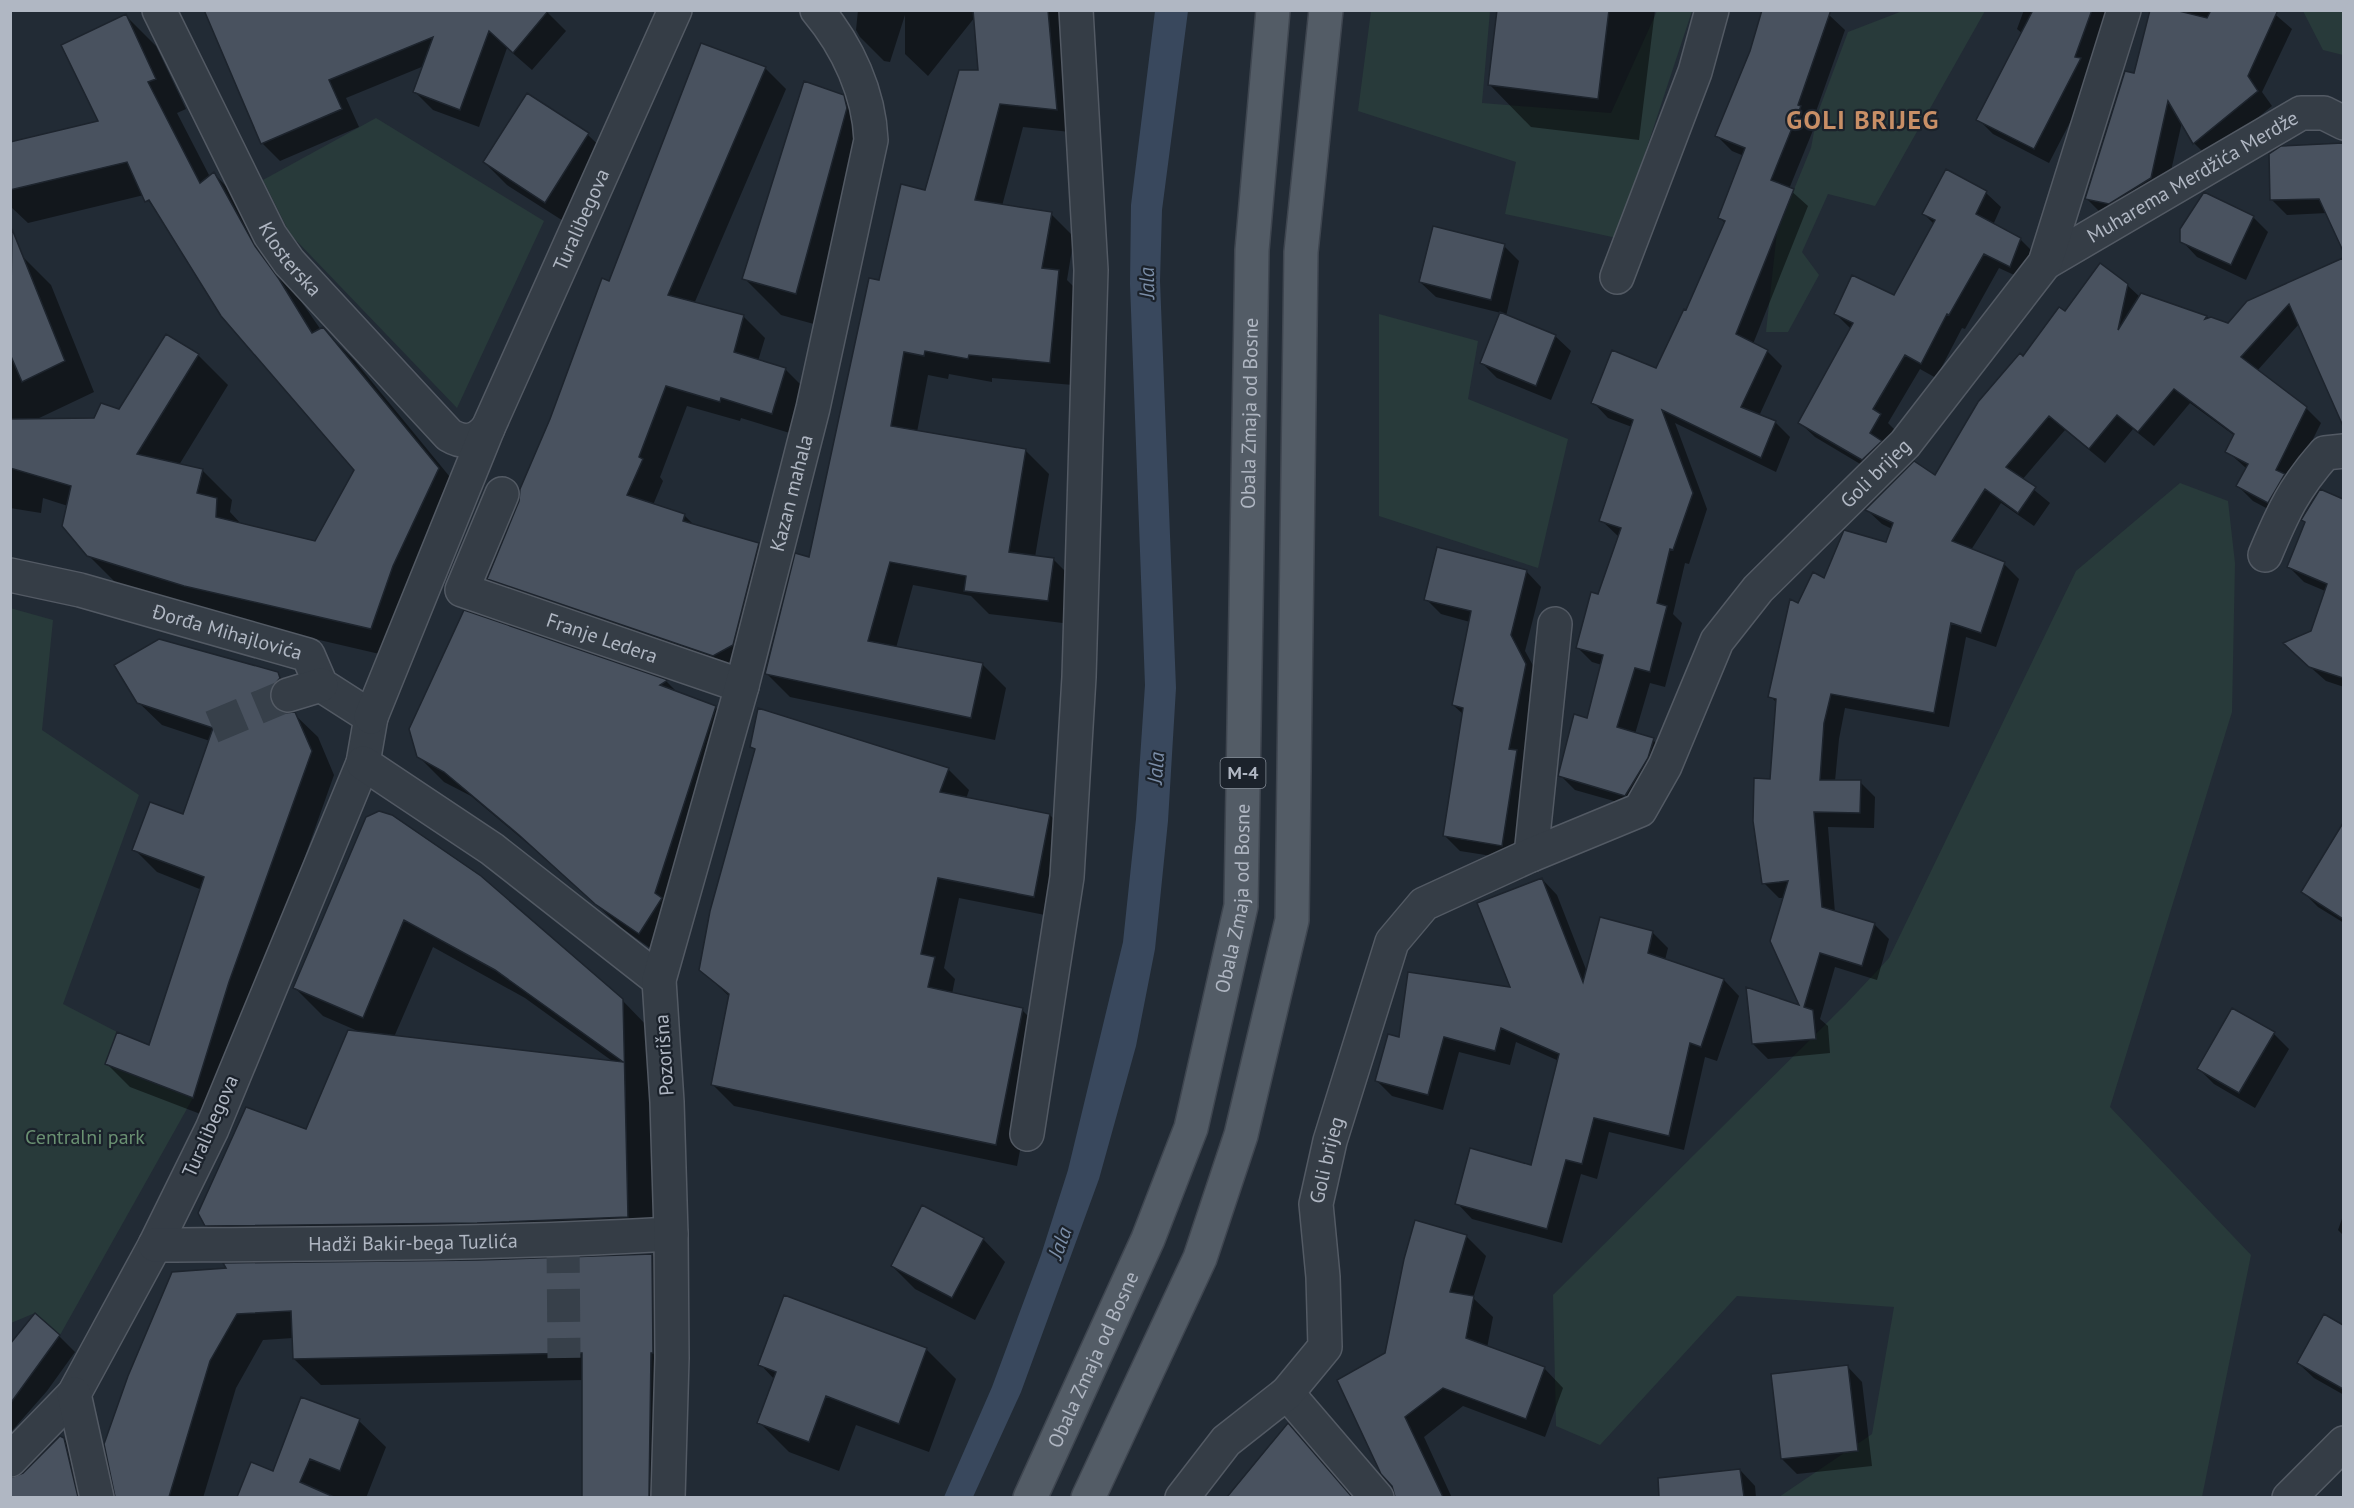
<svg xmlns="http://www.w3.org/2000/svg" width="2354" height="1508" font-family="'PT Sans',sans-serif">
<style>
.green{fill:#283a3a}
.water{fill:#39485d}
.shadow{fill:#0007;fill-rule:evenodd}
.building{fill:#49525f;stroke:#1d242d;stroke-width:1.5}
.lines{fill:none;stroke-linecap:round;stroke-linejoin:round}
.minor-tunnel{stroke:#37404a;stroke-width:33;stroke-dasharray:33 16;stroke-linecap:butt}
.minor-casing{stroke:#535a64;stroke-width:36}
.major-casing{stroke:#3f4650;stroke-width:36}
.minor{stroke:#353d46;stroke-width:33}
.major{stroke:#535c66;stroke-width:33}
.labels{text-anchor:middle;stroke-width:4.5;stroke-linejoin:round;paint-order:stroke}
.shield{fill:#1b222b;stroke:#838a95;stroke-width:1.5}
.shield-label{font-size:18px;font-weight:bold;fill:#b0b7c3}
.street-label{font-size:20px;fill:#b0b7c3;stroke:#1b222b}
.park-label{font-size:20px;fill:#6a9172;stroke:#1b222b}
.water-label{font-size:21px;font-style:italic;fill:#7b8ea8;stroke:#1b222b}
.district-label{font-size:26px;font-weight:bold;letter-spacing:1.5px;fill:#c88f66;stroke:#1b222b}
</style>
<rect width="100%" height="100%" fill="#222b35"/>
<!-- green -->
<path class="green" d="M1905 10 1985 11 1875 206 1828 194 1802 252 1819 275 1788 332H1766L1777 231 1811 148 1817 115 1848 32Z
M1371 11H1490L1482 103 1611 113 1657 11H1692L1617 238 1505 214 1516 162 1358 111Z
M2303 11H2343V55L2323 50Z
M376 118 544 221 457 408 290 234 263 180Z
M1379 314 1478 341 1468 399 1568 439 1538 568 1379 516Z
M2180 483 2228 501 2235 563 2232 712 2110 1107 2251 1255 2202 1497H1779L1872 1434 1894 1307 1737 1296 1600 1445 1556 1426 1553 1295 1846 1004 1889 958 2076 571Z
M10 608 53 620 42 730 139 795 63 1004 117 1032 105 1064 193 1098 60 1335 35 1313 11 1323Z"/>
<!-- water -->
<path class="water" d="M1155 11H1188L1162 210 1160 281 1176 688 1168 821 1155 949 1136 1046 1099 1179 1021 1392 973 1497H944L992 1387 1041 1255 1068 1170 1123 942 1136 819 1145 685 1130 284 1131 205Z"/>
<!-- shadow -->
<path class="shadow" d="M206 10H545L566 31 532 70 507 48 479 127 433 110 415 92 424 66 346 98 359 127 280 161 262 143Z
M858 10H1069L1080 133 1023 127 1002 206 1051 214 1074 237 1067 280 1082 295 1073 385 992 378V382L949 374 948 379 928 375 917 432 1025 450 1049 474 1035 557 1053 559 1076 582 1071 624 989 614 971 596 913 585 896 648 982 664 1006 688 995 740 790 697 767 674 810 559 880 281 926 192 979 72 975 17 928 76 905 54V15L890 62 884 61 860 37 856 30Z
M1499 10H1655L1639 140 1531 127 1490 85Z
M1817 10 1829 15 1845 30 1813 120 1816 123 1789 189 1808 206 1753 344 1767 351 1782 366 1759 416 1775 422 1790 437 1776 472 1675 423 1707 509 1689 564 1685 563 1673 614 1682 623 1665 687 1650 683 1635 734 1653 740 1668 755 1642 809 1575 790 1560 775 1588 720 1602 665 1592 662 1577 647 1599 596 1619 537 1601 520 1632 427 1608 418 1593 402 1657 370 1687 312 1726 224 1719 217 1744 156 1732 151 1717 136Z
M2024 10H2112L2095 74 2049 163 1993 134 1978 119 2023 34 2017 29Z
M2151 10H2270L2292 29 2262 92 2272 106 2209 158 2194 143 2182 122 2166 193 2101 213 2086 198 2135 75Z
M126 16 156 46 186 109 177 113 210 177 214 174 244 204 285 278 321 330 323 329 354 360 468 499 401 659 216 616 119 586 88 555 68 506 43 498 41 513 10 508V258L21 255 51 285 94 392 35 420 95 419 120 411 198 355 228 385 179 465 202 470 232 500 230 512 242 525 316 543 356 470 144 195 28 223 10 206V144L100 122Z
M765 68 786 89 694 304 744 317 765 338 758 361 785 369 806 390 793 434 741 418 740 421 687 406 660 477 663 481 653 505 684 515 694 525 758 544 779 565 734 676 510 599 489 578 610 283Z
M527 96 588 135 611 157 568 224 507 185 484 162Z
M843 97 880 134 832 329 781 315 744 278Z
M2344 144V248L2327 213 2287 215 2272 200 2282 148Z
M1986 193 2001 207 1993 225 2020 239 2035 254 2025 280 1999 268 1965 329 1962 328 1936 378 1920 369 1888 423 1895 430 1885 446 1877 474 1815 437 1800 423 1851 329 1836 314 1894 297 1934 224 1924 214Z
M2253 217 2268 232 2246 280 2197 257 2182 241Z
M1504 246 1519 261 1506 316 1555 336 1571 351 1551 400 1497 378 1482 363 1501 313 1436 297 1420 282Z
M2344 260V423L2299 324 2257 371 2306 408 2321 423 2291 483 2283 517 2253 501 2238 486 2247 469 2227 451 2235 436 2190 403 2154 446 2133 429 2105 463 2065 430 2022 480 2050 503 2034 526 2001 503 1971 550 2004 564 2019 579 1996 647 1966 637 1949 727 1845 708 1839 739 1835 781 1860 782 1875 797 1874 828 1828 827 1835 913 1874 924 1889 939 1877 980 1835 967 1820 1019 1828 1026 1830 1053 1768 1059 1753 1044 1802 1007 1785 898H1779L1764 883 1778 704 1770 696 1798 605 1825 580 1887 544 1892 529 1882 524 1867 510 1935 477 2024 358 2065 314 2127 285 2140 297 2141 295 2228 324 2248 302Z
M2321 491 2344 501V557L2336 560 2344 583V599L2304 582 2288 566 2306 524 2303 520Z
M1526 571 1541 587 1525 651 1541 680 1517 860 1460 851 1445 836 1464 715 1453 705 1470 622 1441 614 1426 599Z
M464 612 667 682 679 694 715 707 740 732 664 958 622 928 546 859 471 796 444 782 418 756Z
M2318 614 2344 623V687L2326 681 2300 658Z
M277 674 300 697 302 702 293 713 318 737 334 775 252 1005 216 1120 130 1087 107 1064 150 1047 202 890 157 872 134 849 184 816 210 741 162 725 138 702Z
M751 746 948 769 969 790 966 799 1050 815 1071 837 1055 917 959 898 944 968 955 979 952 994 1022 1010 1043 1031 1017 1166 734 1106 712 1084 730 997 700 969 756 751Z
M367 818 622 1000 650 1029 656 1245 234 1254 206 1225 307 1131 360 1032 323 1016 295 988ZM433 947 525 998 615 1063 394 1037Z
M2330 847 2344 856V923L2318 907 2302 891Z
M1542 879 1557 895 1587 972 1653 933 1668 948 1665 960 1724 980 1739 996 1717 1061 1705 1057 1684 1150 1609 1132 1597 1179 1581 1174 1562 1243 1472 1219 1457 1203 1532 1167 1559 1061 1516 1042 1510 1065 1459 1052 1443 1110 1392 1096 1377 1081 1401 1039 1513 989Z
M2274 1034 2289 1049 2255 1108 2214 1084 2199 1069Z
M2344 1213V1236L2338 1230Z
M1466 1236 1486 1256 1473 1298 1493 1317 1487 1348 1544 1368 1563 1388 1545 1437 1463 1406 1424 1437 1452 1498H1397V1494L1383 1473 1387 1354Z
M983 1239 1005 1262 975 1320 915 1289 892 1266Z
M652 1255 678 1282 675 1498H584V1380L321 1385 294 1359 293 1338 263 1340 236 1388 203 1498H116L173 1274Z
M2325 1316 2344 1327V1395L2314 1378 2298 1363Z
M59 1336 75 1352 47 1391 10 1433V1346Z
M926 1349 956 1379 929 1452 856 1425 839 1471 789 1452 759 1422 775 1380 760 1364Z
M1847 1366 1862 1382 1872 1466 1797 1474 1782 1459Z
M359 1421 386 1447 366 1498H238L252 1464 274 1473Z
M1288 1425 1307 1445 1353 1498H1229Z
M64 1439 90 1466 98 1498H10V1480L24 1475Z
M1740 1470 1755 1486 1756 1498H1690L1687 1476Z"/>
<!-- building -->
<path class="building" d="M204 10H549L513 53 489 31 460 110 413 92 433 37 329 80 342 109 261 144Z
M973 10H1048L1057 110 1000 104 975 200 1052 212 1042 268 1059 270 1050 363 969 355 968 359 925 351 924 356 904 352 891 426 1026 449 1009 552 1054 558 1048 601 964 591 966 576 890 562 868 641 983 663 971 718 765 674 795 553 809 557 869 278 879 280 901 184 925 190 959 70H978Z
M1497 10H1609L1598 99 1488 85Z
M1762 10H1831L1798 105 1801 106 1771 180 1794 189 1736 334 1768 350 1741 407 1776 421 1761 458 1662 410 1693 493 1673 550 1670 549 1657 603 1667 606 1650 672 1635 668 1617 727 1654 738 1648 758 1625 796 1558 776 1574 714 1587 718 1603 655 1576 648 1591 592 1598 594 1621 528 1599 521 1633 420 1591 403 1612 350 1656 368 1684 309 1686 310 1725 221 1718 218 1745 148 1715 136 1750 51Z
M2033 10H2092L2075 57 2081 58 2034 149 1976 120Z
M2150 10H2175L2207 18 2211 10H2278L2248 76 2258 91 2193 144 2168 101 2151 178 2109 204 2085 199 2125 71 2134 73Z
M126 14 156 79 148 82 200 183 214 172 255 246 279 279 312 333 323 327 439 468 393 566 371 629 184 586 87 556 62 526 71 486 10 468V419L94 418 101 403 119 409 166 334 199 354 137 454 203 469 197 493 217 498 216 517 315 541 354 470 221 316 149 200 145 202 127 162 10 190V142L98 121 61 45Z
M701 43 766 67 668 295 744 315 734 352 786 368 772 414 721 398 720 402 666 386 639 457 643 459 627 495 685 514 683 521 759 543 733 645 713 656 487 579 519 501 520 489 550 419 602 278 609 281Z
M804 81 844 95 847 108 796 294 742 279Z
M527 93 589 133 545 203 483 162Z
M2343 143V251L2319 199 2270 200 2269 154 2281 146Z
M1946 169 1987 191 1976 214 2021 238 2010 267 1984 254 1949 315 1947 314 1921 364 1905 355 1873 409 1881 414 1870 433 1882 441 1862 460 1798 423 1853 323 1834 314 1852 275 1894 295 1935 220 1922 214Z
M2204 192 2254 216 2231 265 2180 242V229Z
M1433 226 1505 244 1491 300 1419 282Z
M12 229 65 361 22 382 10 354Z
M2343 258V426L2289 304 2241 357 2307 407 2276 470 2285 474 2268 503 2236 486 2248 464 2225 452 2234 434 2174 389 2138 432 2117 415 2089 449 2049 416 2006 467 2036 487 2018 513 1985 489 1952 541 2005 562 1981 633 1951 623 1934 713 1831 694 1824 723 1820 780H1861L1860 813 1814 812 1822 907 1875 923 1862 966 1820 953 1804 1007 1813 1010 1816 1039 1752 1044 1746 987 1799 1005 1770 941 1788 881 1762 884 1753 821 1754 778 1770 779 1776 699 1768 697 1790 599 1798 603 1813 572 1824 578 1844 530 1886 542 1893 523 1865 510 1914 461 1935 475 1978 402 2020 353 2023 356 2059 307 2065 311 2100 263 2128 284 2118 330 2141 293 2207 316 2205 319 2211 317 2228 323 2247 301Z
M1500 312 1556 335 1536 386 1480 363Z
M2320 489 2343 499V678L2309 667 2283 643 2311 631 2327 584 2287 567 2305 522 2301 520Z
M1437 547 1527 570 1511 635 1526 664 1509 749 1517 750 1502 846 1443 836 1463 708 1452 705 1471 611 1424 600Z
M464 610 668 680 660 685 716 706 655 893 662 898 639 934 595 904 519 835 444 772 417 757 409 729Z
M159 639 278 672 280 678 270 690V701L275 708 283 713 295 712 312 751 229 982 193 1098 105 1064 117 1032 149 1045 204 877 132 850 150 802 183 814 213 728 137 703 114 665Z
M758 708 949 768 940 792 1050 814 1034 897 938 878 921 954 935 957 928 987 1023 1008 996 1145 711 1085 729 994 699 970 710 911 755 749 750 747Z
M379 811 392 815 481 876 623 999 628 1217 477 1223 205 1226 198 1213 246 1107 306 1129 348 1030 623 1062 495 970 404 920 363 1018 293 988 366 817Z
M2343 823V919L2301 892Z
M1542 878 1583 982 1600 917 1653 931 1648 953 1724 979 1701 1047 1690 1043 1669 1136 1594 1118 1582 1164 1566 1160 1547 1229 1455 1204 1470 1148 1531 1165 1559 1054 1501 1028 1495 1051 1444 1037 1428 1095 1375 1081 1388 1034 1399 1037 1408 972 1510 987 1477 903Z
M2232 1008 2275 1032 2239 1093 2197 1069Z
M922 1205 984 1238 952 1298 891 1266Z
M1415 1220 1467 1235 1450 1292 1474 1296 1466 1338 1545 1367 1526 1419 1443 1388 1405 1417 1443 1497H1395L1392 1486 1381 1474 1337 1380 1385 1353 1404 1259Z
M652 1254 653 1353H651L649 1497H582V1353L293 1359 291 1311 237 1314 210 1361 169 1497H115L104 1444 128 1376 172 1272 226 1268 223 1263 478 1260Z
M784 1295 927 1348 899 1424 826 1396 809 1442 757 1423 776 1372 758 1365Z
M35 1313 60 1335 10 1404V1344Z
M2324 1314 2343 1325V1389L2297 1363Z
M1848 1365 1858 1451 1781 1459 1771 1374Z
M301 1397 360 1419 340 1471 310 1459 300 1482 334 1497H237L251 1462 273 1471Z
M1288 1423 1289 1424 1352 1497H1227Z
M60 1436 64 1438 78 1497H10V1478L23 1473Z
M1740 1469 1744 1497H1659L1658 1478Z"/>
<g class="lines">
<!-- minor-tunnel -->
<path class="minor-tunnel" d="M212 727 288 695
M563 1240 564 1358"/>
<defs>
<g id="minor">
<path id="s1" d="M159 10 270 235 289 262 449 435C464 444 477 442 488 428"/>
<path id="s2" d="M2045 263 2301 113H2324L2344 123"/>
<path d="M1617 277 1695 72 1712 10"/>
<path id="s3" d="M502 494 462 590 742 686"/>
<path d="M2265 555C2283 512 2294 488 2325 453L2344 451"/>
<path id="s4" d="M10 575 80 590 308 655 321 685 371 717 363 763 212 1129 155 1245 74 1394 10 1460"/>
<path d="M288 695 321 685"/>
<path id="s5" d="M371 717 488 428 675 10"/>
<path d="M363 763 492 849 659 980"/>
<path d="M1531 855 1555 624"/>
<path d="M1027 1134 1067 877 1079 677 1091 270 1076 10"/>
<path id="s6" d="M155 1245C327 1244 499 1244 671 1234"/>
<path d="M1287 1393 1377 1498"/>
<path d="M74 1394 97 1498"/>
<path id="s7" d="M668 1498 672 1358 671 1234 667 1102 659 980 742 686 813 408 871 140C869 93 848 47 817 10"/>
<path id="s8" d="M1182 1498 1226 1441 1287 1393 1325 1347 1323 1277 1316 1204 1330 1141 1392 942 1424 904 1531 855 1640 810 1665 766 1717 641 1758 589 1905 444 2045 263 2124 10"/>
<path d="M2289 1498 2344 1443"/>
</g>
<g id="major">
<path id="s9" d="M1030 1498 1148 1239 1191 1128 1241 906 1252 250 1273 10"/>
<path d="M1088 1498 1200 1258 1241 1135 1292 920 1301 252 1326 10"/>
</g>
</defs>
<!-- minor casing -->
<use href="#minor" class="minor-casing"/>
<!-- major casing -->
<use href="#major" class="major-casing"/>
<!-- minor -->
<use href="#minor" class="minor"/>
<!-- major -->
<use href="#major" class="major"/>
</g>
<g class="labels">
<!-- shield labels -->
<rect class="shield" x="1220.5" y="758" width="45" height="30" rx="4.5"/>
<g class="shield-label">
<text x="1243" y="779">M-4</text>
</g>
<!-- street labels -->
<g class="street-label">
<text dy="7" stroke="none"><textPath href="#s2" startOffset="171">Muharema Merdžića Merdže</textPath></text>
<text dy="7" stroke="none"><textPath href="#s5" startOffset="540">Turalibegova</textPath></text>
<text dy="7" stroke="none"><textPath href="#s1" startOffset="282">Klosterska</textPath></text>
<text dy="7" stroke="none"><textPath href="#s9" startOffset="1124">Obala Zmaja od Bosne</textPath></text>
<text dy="7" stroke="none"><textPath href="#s8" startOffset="1328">Goli brijeg</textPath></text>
<text dy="7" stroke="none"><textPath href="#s7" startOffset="1023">Kazan mahala</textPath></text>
<text dy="7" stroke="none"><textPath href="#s4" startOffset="225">Đorđa Mihajlovića</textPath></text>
<text dy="7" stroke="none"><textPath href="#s3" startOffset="252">Franje Ledera</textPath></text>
<text dy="7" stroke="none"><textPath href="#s9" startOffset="638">Obala Zmaja od Bosne</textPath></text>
<text transform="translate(664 1055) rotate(-94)" y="7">Pozorišna</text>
<text transform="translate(210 1126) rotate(-66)" y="7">Turalibegova</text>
<text dy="7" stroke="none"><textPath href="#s8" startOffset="398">Goli brijeg</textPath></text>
<text dy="7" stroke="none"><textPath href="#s6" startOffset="258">Hadži Bakir-bega Tuzlića</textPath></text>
<text dy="7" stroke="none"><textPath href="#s9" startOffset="152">Obala Zmaja od Bosne</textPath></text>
</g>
<!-- park labels -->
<g class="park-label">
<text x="85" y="1144">Centralni park</text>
</g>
<!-- water labels -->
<g class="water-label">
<text transform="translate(1147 283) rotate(-91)" y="7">Jala</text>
<text transform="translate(1156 768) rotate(-86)" y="7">Jala</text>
<text transform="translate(1060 1243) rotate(-70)" y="7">Jala</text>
</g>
<!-- district labels -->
<g class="district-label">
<text x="1863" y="129">GOLI BRIJEG</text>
</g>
</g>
<!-- border -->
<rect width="2354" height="1508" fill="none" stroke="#b0b7c3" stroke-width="24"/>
</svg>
